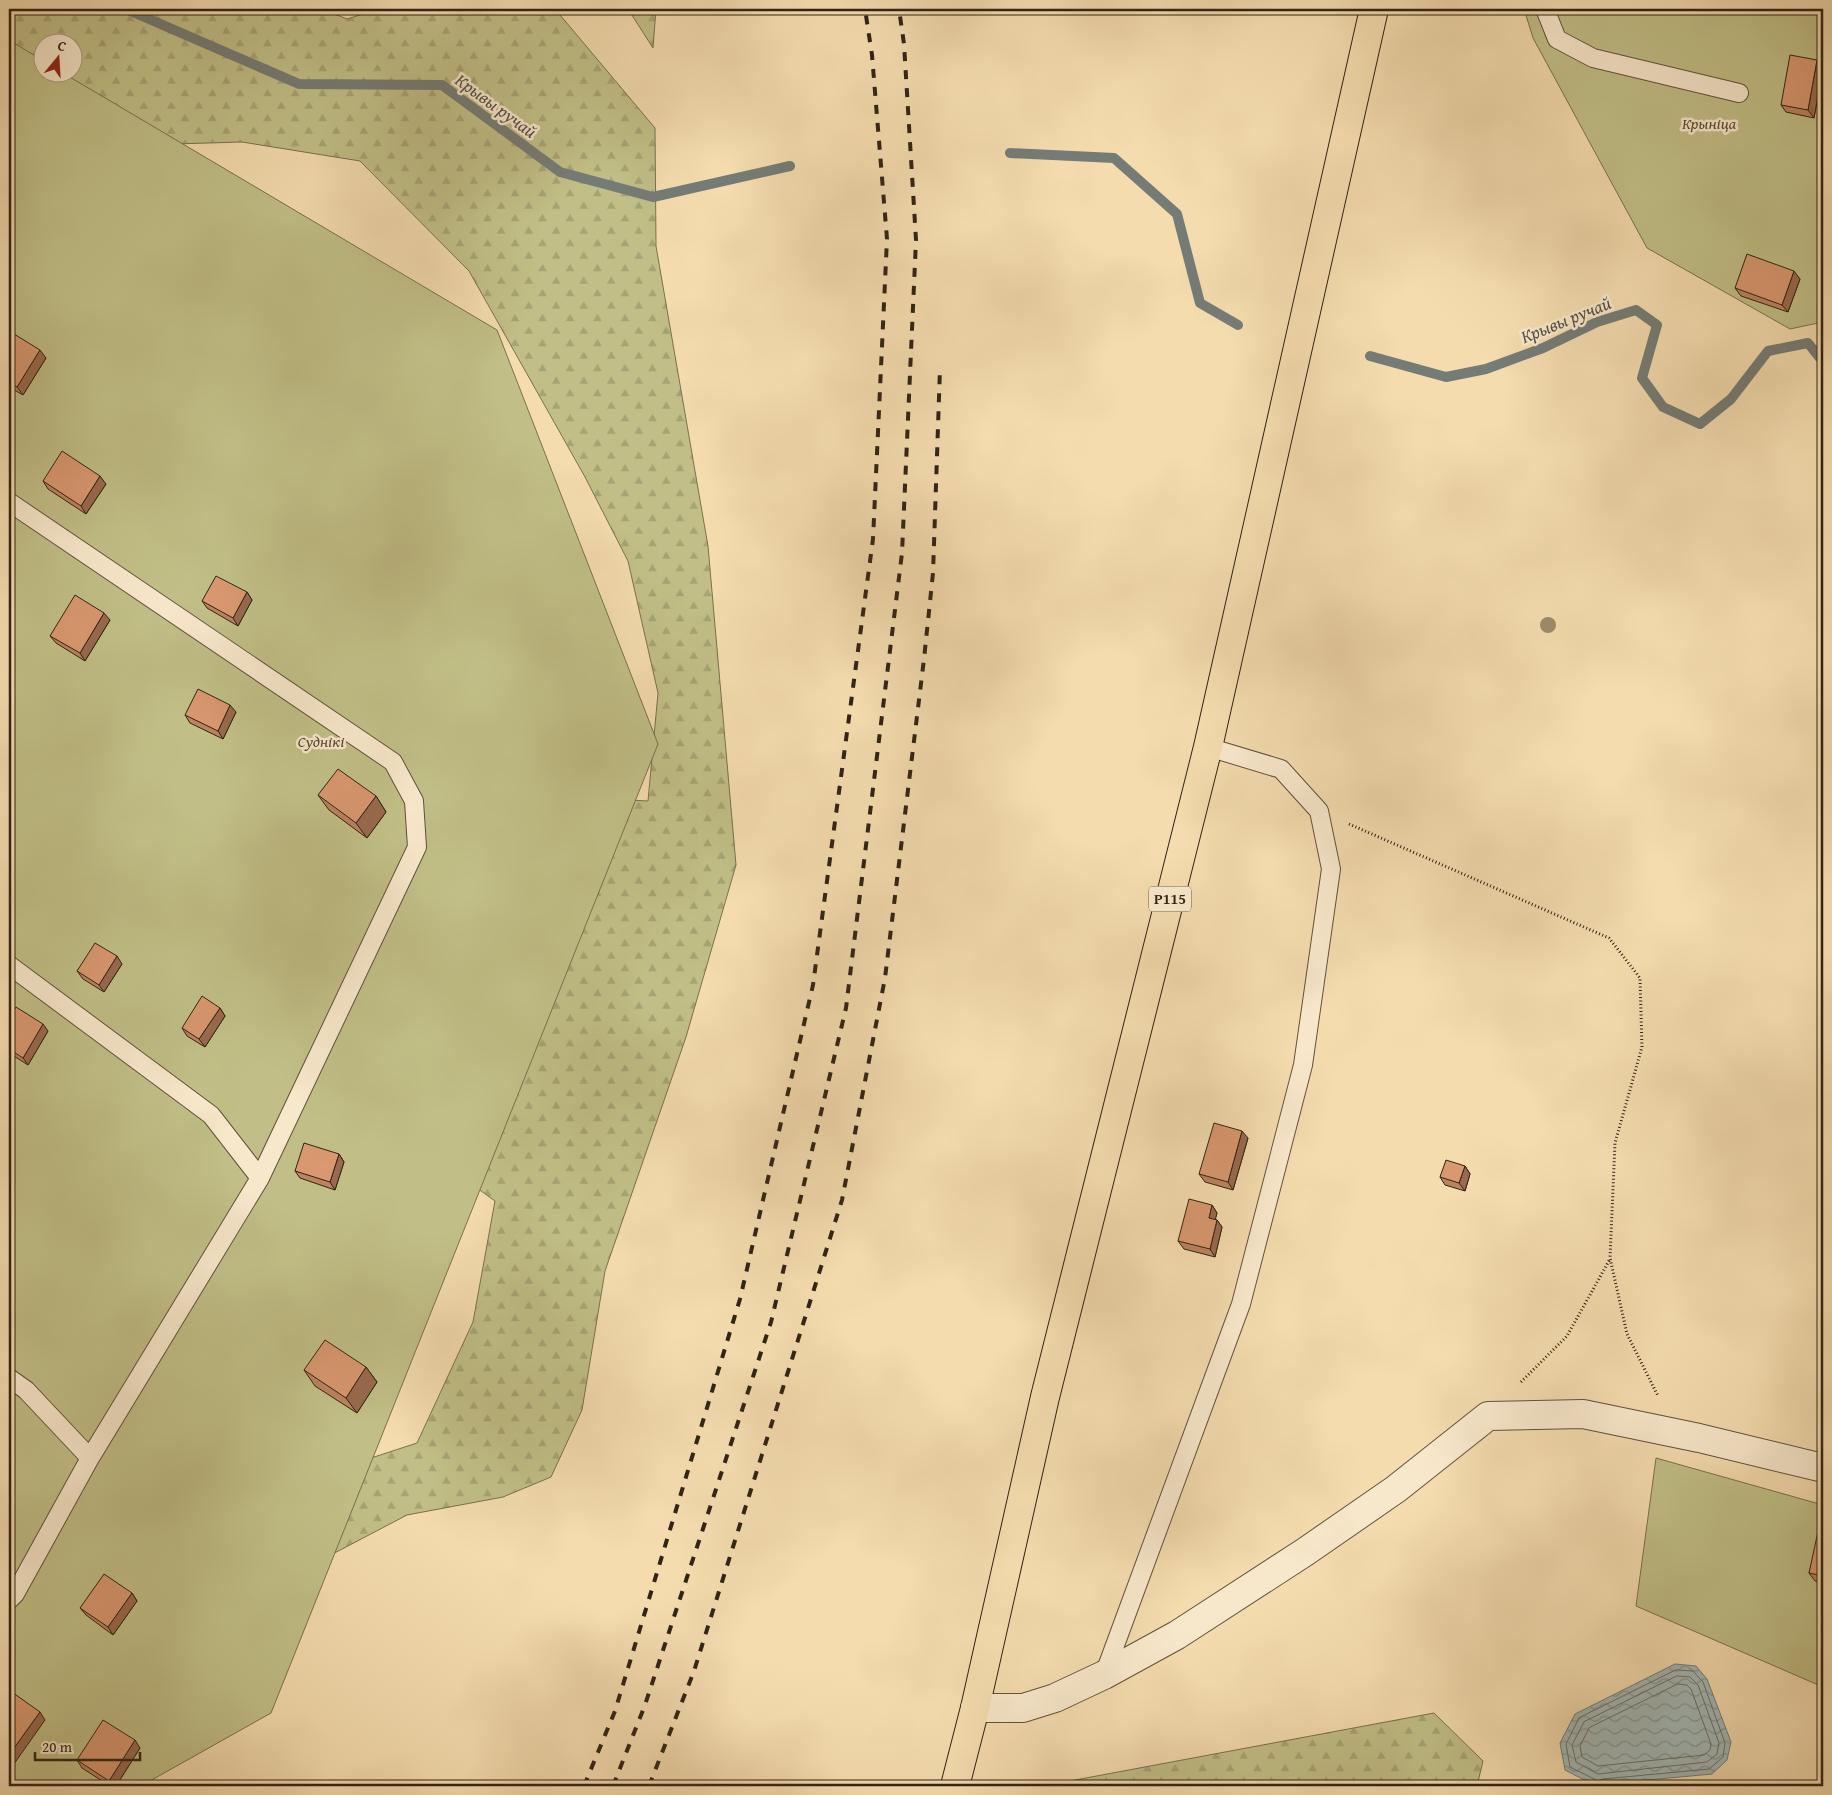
<svg xmlns="http://www.w3.org/2000/svg" width="1832" height="1795" font-family="'Gentium Book Plus',serif">
<style>
.forest{fill:url(#forest-firs);stroke:#79714e;fill-rule:evenodd}
.garden{fill:#c1bf87;stroke:#79714e}
.water{fill:url(#water-waves);stroke:#757c76}
.lines{fill:none;stroke-linecap:round;stroke-linejoin:round}
.shore{stroke:#6a6e66;stroke-width:1}
.stream{stroke:#757c76;stroke-width:10}
.service-casing{stroke:#62513c;stroke-width:20}
.minor-casing{stroke:#62513c;stroke-width:30}
.primary-casing{stroke:#312315;stroke-width:30}
.path{stroke:#312315;stroke-width:3;stroke-dasharray:1 2.5;stroke-linecap:butt}
.service{stroke:#f8e8cb;stroke-width:18}
.minor{stroke:#f8e8cb;stroke-width:28}
.primary{stroke:#f4dcaf;stroke-width:28}
.rail{stroke:#312315;stroke-width:4;stroke-dasharray:9 9;stroke-linecap:butt}
.tree{fill:#9d8c6a}
.wall{fill:#bb8360;stroke:#312315}
.shaded-wall{fill:#986a4e;stroke:#312315}
.building{fill:#d99870;stroke:#312315}
.labels{text-anchor:middle;stroke-width:5;stroke-linejoin:round;paint-order:stroke}
.shield{fill:#f8e8cb;stroke:#6d5e4c;stroke-width:1}
.shield-label{font-size:15px;font-weight:bold;fill:#312315}
.park-label{font-size:16px;font-style:italic;fill:#554a32;stroke:#f8e8cb}
.water-label{font-size:18px;font-style:italic;fill:#535046;stroke:#f8e8cb}
</style>
<defs>
<pattern id="forest-firs" width="22" height="20" patternUnits="userSpaceOnUse" patternTransform="scale(1.25)"><rect width="22" height="20" fill="#c1bf87"/><path d="M5 1l3.5 6h-7zM16 11l3.5 6h-7z" fill="#a6a474"/></pattern>
<pattern id="water-waves" width="16" height="10" patternUnits="userSpaceOnUse" patternTransform="scale(1.25)"><rect width="16" height="10" fill="#a2b8b7"/><path d="M0 5q4-4 8 0t8 0" fill="none" stroke="#859594"/></pattern>
</defs>
<rect width="100%" height="100%" fill="#f4dcaf"/>
<filter id="stains"><feTurbulence type="fractalNoise" baseFrequency=".004" numOctaves="4"/><feColorMatrix values="0 0 0 0 .2 0 0 0 0 .09 0 0 0 0 .02 0 0 0 .5 -.17"/></filter>
<radialGradient id="worn" r=".72"><stop offset=".6" stop-color="#630" stop-opacity="0"/><stop offset="1" stop-color="#630" stop-opacity=".3"/></radialGradient>
<!-- forest -->
<path class="forest" d="M9 9H322L347 19 379 9H555L655 128 656 246 708 546 736 865 686 1037 605 1271 582 1410 551 1477 503 1497 407 1515 325 1558 359 1462 417 1443 473 1322 495 1201 434 1157 573 797 648 801 658 693 628 561 585 477 469 271 360 161 242 142 104 146 9 94ZM42 42H72V72H42Z
M628 9H656L653 48Z
M1434 1713 1483 1761 1477 1786H1058L1059 1783Z"/>
<!-- garden -->
<path class="garden" d="M1524 9H1823V322L1790 329 1647 248 1533 38Z
M9 40 42 60V72L63 73 497 330 658 744 271 1713 141 1786H9Z
M1656 1458 1823 1505V1687L1636 1606Z"/>
<!-- water -->
<path class="water" d="M1675 1664 1696 1666 1707 1679 1731 1742 1727 1760 1712 1774 1594 1785 1565 1770 1560 1743 1575 1714Z"/>
<g class="lines">
<!-- shore -->
<path class="shore" d="M1676 1670 1693 1671 1703 1682 1725 1743 1723 1757 1709 1769 1603 1779 1598 1781 1570 1767 1566 1744 1579 1718Z
M1677 1676 1690 1677 1698 1685 1719 1743 1717 1754 1707 1762 1598 1774 1576 1762 1572 1745 1584 1722Z
M1678 1684 1687 1685 1691 1689 1711 1744 1710 1750 1704 1755 1598 1766 1582 1757 1580 1746 1589 1728Z"/>
<!-- stream -->
<path class="stream" d="M126 9 299 84 442 85 560 172 653 197 790 166
M1010 153 1114 158 1177 214 1200 303 1238 325
M1370 356 1446 377 1486 369 1543 348 1597 322 1636 310 1657 325 1642 378 1663 407 1700 424 1731 399 1768 351 1808 343 1823 362"/>
<defs>
<path id="service" d="M1545 9 1557 39 1593 58 1739 93
M9 502 393 762 414 801 417 847 260 1178 90 1458 15 1594 9 1600
M9 965 211 1115 260 1178
M9 1378 26 1390 90 1458
M1104 1675 1241 1304 1303 1065 1331 869 1319 811 1281 769 1208 747"/>
<path id="minor" d="M975 1708H1023L1055 1698 1104 1675 1177 1635 1305 1552 1396 1489 1488 1416 1583 1414 1699 1438 1823 1468"/>
<path id="primary" d="M955 1786 975 1708 1045 1397 1208 747 1374 9"/>
</defs>
<!-- service casing -->
<use href="#service" class="service-casing"/>
<!-- minor casing -->
<use href="#minor" class="minor-casing"/>
<!-- primary casing -->
<use href="#primary" class="primary-casing"/>
<!-- path -->
<path class="path" d="M1349 824 1609 938 1640 978 1642 1047 1615 1143 1610 1258 1627 1334 1658 1396
M1521 1382 1567 1336 1610 1259"/>
<!-- service -->
<use href="#service" class="service"/>
<!-- minor -->
<use href="#minor" class="minor"/>
<!-- primary -->
<use href="#primary" class="primary"/>
<!-- rail -->
<path class="rail" d="M584 1786 615 1711 740 1299 813 985 873 539 887 239 872 55 865 9
M613 1786 645 1705 771 1322 846 1008 902 553 916 240 904 44 899 9
M649 1786 694 1671 842 1200 885 978 924 659 933 573 940 368"/>
</g>
<!-- trees -->
<circle class="tree" cx="1548" cy="625" r="8"/>
<!-- wall -->
<path class="wall" d="M1823 68 1814 118 1786 112 1781 105Z
M1800 279 1788 312 1741 296 1735 288Z
M9 343 46 358 23 395 9 387Z
M43 481 106 484 86 514 48 489Z
M247 592 252 600 238 626 207 608 202 601Z
M110 620 85 661 56 643 50 636Z
M236 712 223 739 190 723 185 715Z
M318 795 376 796 386 812 367 838 329 810Z
M122 964 104 992 83 979 77 971Z
M220 1008 225 1016 205 1047 187 1036 182 1028Z
M9 1019 48 1031 28 1065 9 1053Z
M1248 1138 1233 1190 1205 1182 1199 1174Z
M339 1154 344 1162 335 1190 300 1178 295 1171Z
M1465 1166 1470 1174 1465 1191 1445 1185 1440 1177Z
M1212 1205 1217 1213 1215 1219 1217 1220 1222 1227 1215 1257 1184 1249 1178 1241Z
M366 1367 377 1382 357 1413 315 1386 304 1370Z
M1823 1523V1583L1815 1581 1809 1573Z
M132 1593 137 1601 113 1635 86 1615 80 1608Z
M140 1748 116 1786H110L82 1768 77 1760Z"/>
<!-- shaded-wall -->
<path class="shaded-wall" d="M1817 60 1823 68 1814 118 1808 110Z
M1794 271 1800 279 1788 312 1782 305Z
M40 350 46 358 23 395 17 387Z
M100 476 106 484 86 514 81 506Z
M247 592 252 600 238 626 233 618Z
M104 613 110 620 85 661 80 653Z
M230 705 236 712 223 739 218 731Z
M376 796 386 812 367 838 356 823Z
M117 956 122 964 104 992 99 985Z
M220 1008 225 1016 205 1047 199 1039Z
M43 1024 48 1031 28 1065 23 1058Z
M1242 1131 1248 1138 1233 1190 1228 1182Z
M339 1154 344 1162 335 1190 330 1182Z
M1465 1166 1470 1174 1465 1191 1459 1183Z
M1212 1205 1217 1213 1214 1225 1209 1218Z
M1217 1220 1222 1227 1215 1257 1210 1249Z
M366 1367 377 1382 357 1413 346 1398Z
M132 1593 137 1601 113 1635 108 1627Z
M40 1712 45 1720 9 1771V1755Z
M135 1740 140 1748 116 1786H112L109 1781Z"/>
<!-- building -->
<path class="building" d="M1790 55 1817 60 1808 110 1781 105Z
M1747 254 1794 271 1782 305 1735 288Z
M14 334 40 350 17 387 9 382V343Z
M62 451 100 476 81 506 43 481Z
M216 576 247 592 233 618 202 601Z
M75 595 104 613 80 653 50 636Z
M198 689 230 705 218 731 185 715Z
M338 769 376 796 356 823 318 795Z
M95 943 117 956 99 985 77 971Z
M202 996 220 1008 199 1039 182 1028Z
M16 1007 43 1024 23 1058 9 1049V1019Z
M1214 1123 1242 1131 1228 1182 1199 1174Z
M304 1143 339 1154 330 1182 295 1171Z
M1446 1160 1465 1166 1459 1183 1440 1177Z
M1189 1199 1212 1205 1209 1218 1217 1220 1210 1249 1178 1241Z
M325 1340 366 1367 346 1398 304 1370Z
M1820 1522 1823 1523V1576L1809 1573Z
M104 1574 132 1593 108 1627 80 1608Z
M9 1690 40 1712 9 1755Z
M103 1720 135 1740 109 1781 77 1760Z"/>
<g class="labels">
<!-- shield labels -->
<rect class="shield" x="1149" y="886.5" width="42" height="25" rx="4"/>
<g class="shield-label">
<text x="1170" y="904">Р115</text>
</g>
<!-- park labels -->
<g class="park-label">
<text x="1709" y="129">Крыніца</text>
<text x="321" y="747">Суднікі</text>
</g>
<!-- water labels -->
<g class="water-label">
<text transform="translate(496 106) rotate(36)" y="6">Крывы ручай</text>
<text transform="translate(1566 320) rotate(-22)" y="6">Крывы ручай</text>
</g>
</g>
<!-- margin -->
<rect width="1832" height="1795" fill="none" stroke="#f4dcaf" stroke-width="30"/>
<rect x="10" y="10" width="1812" height="1775" fill="none" stroke="#312315" stroke-width="2.5"/>
<rect x="15" y="15" width="1802" height="1765" fill="none" stroke="#312315"/>
<!-- north arrow -->
<g transform="translate(58 58) rotate(18)"><circle r="24" fill="#f8e8cb" stroke="#a89982"/>
<path d="M0-4L9 19L0 12L-9 19Z" fill="#8f2418"/>
<text y="-8" font-size="14" font-weight="bold" text-anchor="middle" fill="#312315">С</text>
</g>
<!-- scale -->
<path d="M35 1752v8h105v-8" fill="none" stroke="#312315" stroke-width="2.5"/>
<text x="42" y="1752" font-size="15" fill="#312315" stroke="#f8e8cb" stroke-width="4" paint-order="stroke">20 m</text>
<rect width="100%" height="100%" filter="url(#stains)"/>
<rect width="100%" height="100%" fill="url(#worn)"/>
</svg>
